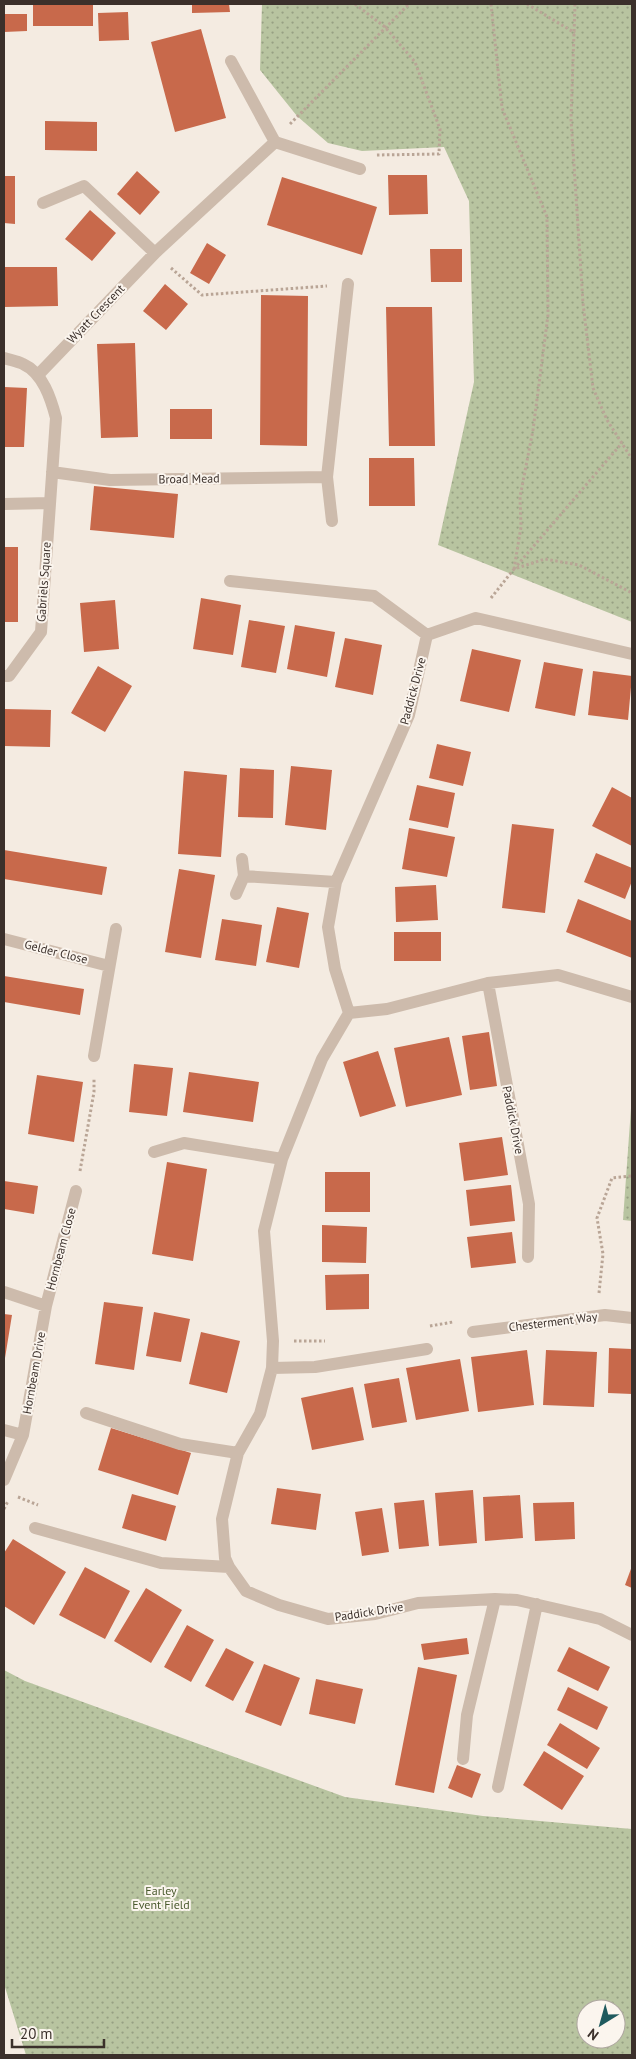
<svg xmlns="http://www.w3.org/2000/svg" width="636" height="2059" font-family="'PT Sans',sans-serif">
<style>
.park{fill:url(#park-dots);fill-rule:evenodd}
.building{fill:#c8694b}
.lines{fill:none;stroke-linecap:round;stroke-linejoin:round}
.path{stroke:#b9a596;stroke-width:3;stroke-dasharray:2.5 2.5;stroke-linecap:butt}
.street{stroke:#cdbbac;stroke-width:12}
.labels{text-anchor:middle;stroke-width:4;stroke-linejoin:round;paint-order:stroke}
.street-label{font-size:12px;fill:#3b302b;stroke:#fbf5ee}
.park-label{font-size:12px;fill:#4a5a2e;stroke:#fbf5ee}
</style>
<defs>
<pattern id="park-dots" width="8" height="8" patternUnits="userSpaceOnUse" patternTransform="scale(1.25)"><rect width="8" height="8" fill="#b8c4a0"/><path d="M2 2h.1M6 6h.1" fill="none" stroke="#97a083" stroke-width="1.8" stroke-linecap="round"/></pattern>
</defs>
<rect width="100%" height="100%" fill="#f4ebe1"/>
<!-- park -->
<path class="park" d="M262 4H632V622L438 545 474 382 469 201 444 147 362 151 328 143 297 116 260 70Z
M632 1094V1221L623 1220Z
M4 1670 25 1681 345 1797 483 1816 632 1829V2055H26L4 1984ZM586 2009H616V2039H586Z"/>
<!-- building -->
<path class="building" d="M33 4H93V26H33Z
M192 4H229L230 12 192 13Z
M128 12 129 40 99 41 98 13Z
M4 14H27V31L4 32Z
M201 29 226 118 175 132 151 42Z
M45 121 97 122V151L45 150Z
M137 171 160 192 140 215 117 194Z
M388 175H427L428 214 389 215Z
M4 176H15V224L4 223Z
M282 177 377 207 362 255 267 225Z
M90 210 116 233 92 261 65 239Z
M207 243 226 255 209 284 190 273Z
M430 249H462V282H431Z
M4 267H57L58 306 4 307Z
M165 284 188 304 166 330 143 311Z
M261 295 308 296 307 446 260 445Z
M386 307H432L435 446H389Z
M135 343 138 437 101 438 97 344Z
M4 387 27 388 24 447H4Z
M170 409H212V439H170Z
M369 458H414L415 506H369Z
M94 486 178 494 174 538 90 530Z
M4 547H18V622H4Z
M201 598 241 605 233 655 193 649Z
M115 600 119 649 84 652 80 603Z
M249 620 285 626 276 673 241 667Z
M295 625 335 632 327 677 287 669Z
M345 638 382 645 373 695 335 687Z
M472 649 521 660 509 712 460 701Z
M544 662 583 669 575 716 535 708Z
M98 666 132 686 105 732 71 713Z
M593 671 632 676 628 720 588 715Z
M4 709 51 710 50 747 4 746Z
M437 744 471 752 463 786 429 778Z
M291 766 332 770 326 830 285 825Z
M240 768 274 770 273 818 238 817Z
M184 771 227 775 221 857 178 854Z
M417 785 455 793 448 828 409 820Z
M612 787 632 798V846L592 826Z
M512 824 554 829 545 913 502 908Z
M409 828 455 837 447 877 402 869Z
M4 850 107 867 102 895 4 879Z
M596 853 632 868V881L625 899 584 882Z
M179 869 215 875 201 958 165 952Z
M436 885 438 920 396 922 395 887Z
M578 899 632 921V958L566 932Z
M277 907 309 913 299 968 266 962Z
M222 919 262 925 256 966 215 960Z
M394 932H441V961H394Z
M4 976 84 989 80 1015 4 1002Z
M489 1032 497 1086 470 1090 462 1036Z
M449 1037 462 1095 406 1107 394 1048Z
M378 1051 396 1106 360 1117 343 1062Z
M134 1064 173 1068 167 1116 129 1112Z
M189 1072 259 1082 253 1122 183 1112Z
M37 1075 83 1082 74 1142 28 1134Z
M502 1137 508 1175 464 1181 459 1143Z
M167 1162 207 1169 193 1261 152 1254Z
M325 1172H370V1212H325Z
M4 1181 38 1186 34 1214 4 1209Z
M511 1185 515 1221 470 1226 466 1190Z
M322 1225 367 1227 366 1263 322 1262Z
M512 1232 516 1263 471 1268 467 1237Z
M369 1274V1309L326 1310 325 1275Z
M104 1302 143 1307 134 1370 95 1364Z
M154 1312 190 1319 181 1362 146 1356Z
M4 1314 12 1315 5 1358H4Z
M201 1332 240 1341 227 1393 189 1384Z
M609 1348 632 1349V1394L608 1393Z
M527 1350 534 1405 478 1412 471 1357Z
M546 1350 597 1352 594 1407 543 1405Z
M460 1359 469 1411 416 1420 406 1368Z
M399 1378 407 1422 372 1428 364 1384Z
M353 1387 364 1440 312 1450 301 1398Z
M111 1428 191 1453 178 1495 98 1470Z
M277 1488 321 1494 316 1530 271 1524Z
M473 1490 477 1543 439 1546 435 1493Z
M132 1494 176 1506 166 1541 122 1528Z
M520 1495 523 1538 485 1541 483 1497Z
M424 1500 429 1546 399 1549 394 1503Z
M574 1502 575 1539 535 1541 533 1503Z
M382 1508 389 1552 362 1556 355 1512Z
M13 1539 66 1572 34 1625 4 1606V1553Z
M632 1566V1588L625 1585Z
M85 1567 130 1591 105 1639 59 1615Z
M146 1588 182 1610 151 1663 114 1641Z
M187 1625 214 1640 191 1682 164 1667Z
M467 1638 469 1654 424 1660 421 1644Z
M569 1647 610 1667 598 1691 557 1671Z
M226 1648 254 1662 233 1701 205 1686Z
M264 1664 300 1678 281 1726 245 1712Z
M418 1667 457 1675 434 1793 395 1785Z
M316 1679 363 1689 355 1724 309 1714Z
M568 1687 608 1707 597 1730 557 1710Z
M560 1723 600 1748 587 1769 547 1745Z
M544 1751 584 1776 562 1810 523 1785Z
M457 1765 481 1774 472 1798 448 1788Z"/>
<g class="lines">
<!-- path -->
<path class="path" d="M355 4 385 27 415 62 440 129 439 154 376 155
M491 4 502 108 547 217 548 315 533 430 520 497 521 527 514 569
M527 4 575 33
M575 4 571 119 583 303 593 388 607 420 632 459
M290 124 409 4
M171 268 202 295 327 286
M514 569 622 443
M491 598 514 569 545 559 579 565 632 593
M80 1171 94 1092V1078
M599 1293 603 1254 597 1218 612 1178 632 1176
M430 1326 453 1322
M294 1341H325
M18 1497 38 1505
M4 1509 8 1501"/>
<!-- street -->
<path class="street" d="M275 142 360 169
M43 203 84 186 155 253
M4 358C10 360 17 361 23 364 43 373 51 399 56 418L41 632 9 676H4
M38 375 155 253 275 142 231 61
M52 472 110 480 327 477 348 284
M327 477 332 521
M4 504 50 503
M230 581 374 596 427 635 409 715 336 882 328 927 335 969 349 1013
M427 635 476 618 632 654
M242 859 244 876 336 882
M236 894 244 876
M4 939 109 966
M488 983 529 1204 528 1257
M632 997 558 975 488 983 387 1009 349 1013 322 1059 282 1159 264 1231 273 1341 272 1368 260 1414 238 1453 222 1519 225 1558 229 1567 246 1591 279 1605 328 1619 375 1614 418 1603 495 1599 517 1600 600 1619 632 1635
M94 1056 116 929
M154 1152 184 1143 282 1159
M4 1292 46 1306
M473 1332 605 1315 632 1318
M272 1368 315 1367 427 1349
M86 1413 180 1444 238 1453
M4 1430 23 1435
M4 1480 23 1435 46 1306 76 1191
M35 1528 161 1563 229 1567
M463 1759 467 1715 495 1599
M498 1787 537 1604"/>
</g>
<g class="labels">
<!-- street labels -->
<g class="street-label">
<text transform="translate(96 314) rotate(-46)" y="4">Wyatt Crescent</text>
<text transform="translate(189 479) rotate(-1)" y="4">Broad Mead</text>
<text transform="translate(44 582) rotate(-86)" y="4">Gabriels Square</text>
<text transform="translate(413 691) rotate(-75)" y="4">Paddick Drive</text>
<text transform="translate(56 952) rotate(14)" y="4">Gelder Close</text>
<text transform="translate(513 1120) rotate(79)" y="4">Paddick Drive</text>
<text transform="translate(61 1249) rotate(-75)" y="4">Hornbeam Close</text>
<text transform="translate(553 1322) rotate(-7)" y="4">Chesterment Way</text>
<text transform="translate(34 1373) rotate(-80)" y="4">Hornbeam Drive</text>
<text transform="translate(369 1612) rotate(-9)" y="4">Paddick Drive</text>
</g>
<!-- park labels -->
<g class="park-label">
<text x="161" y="1895">Earley<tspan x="161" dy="14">Event Field</tspan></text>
</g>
</g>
<!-- border -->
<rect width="636" height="2059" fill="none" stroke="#3b302b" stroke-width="10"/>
<!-- north arrow -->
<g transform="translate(601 2024) rotate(217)"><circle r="24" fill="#fbf5ee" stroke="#aea6a0"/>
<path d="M0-4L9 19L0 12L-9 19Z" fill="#1f5a5e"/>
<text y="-8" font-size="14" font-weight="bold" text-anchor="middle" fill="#3b302b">N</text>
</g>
<!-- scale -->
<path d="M12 2039v8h92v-8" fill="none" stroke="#3b302b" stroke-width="2.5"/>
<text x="20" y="2039" font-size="15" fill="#3b302b" stroke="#fbf5ee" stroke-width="4" paint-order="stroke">20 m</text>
</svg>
